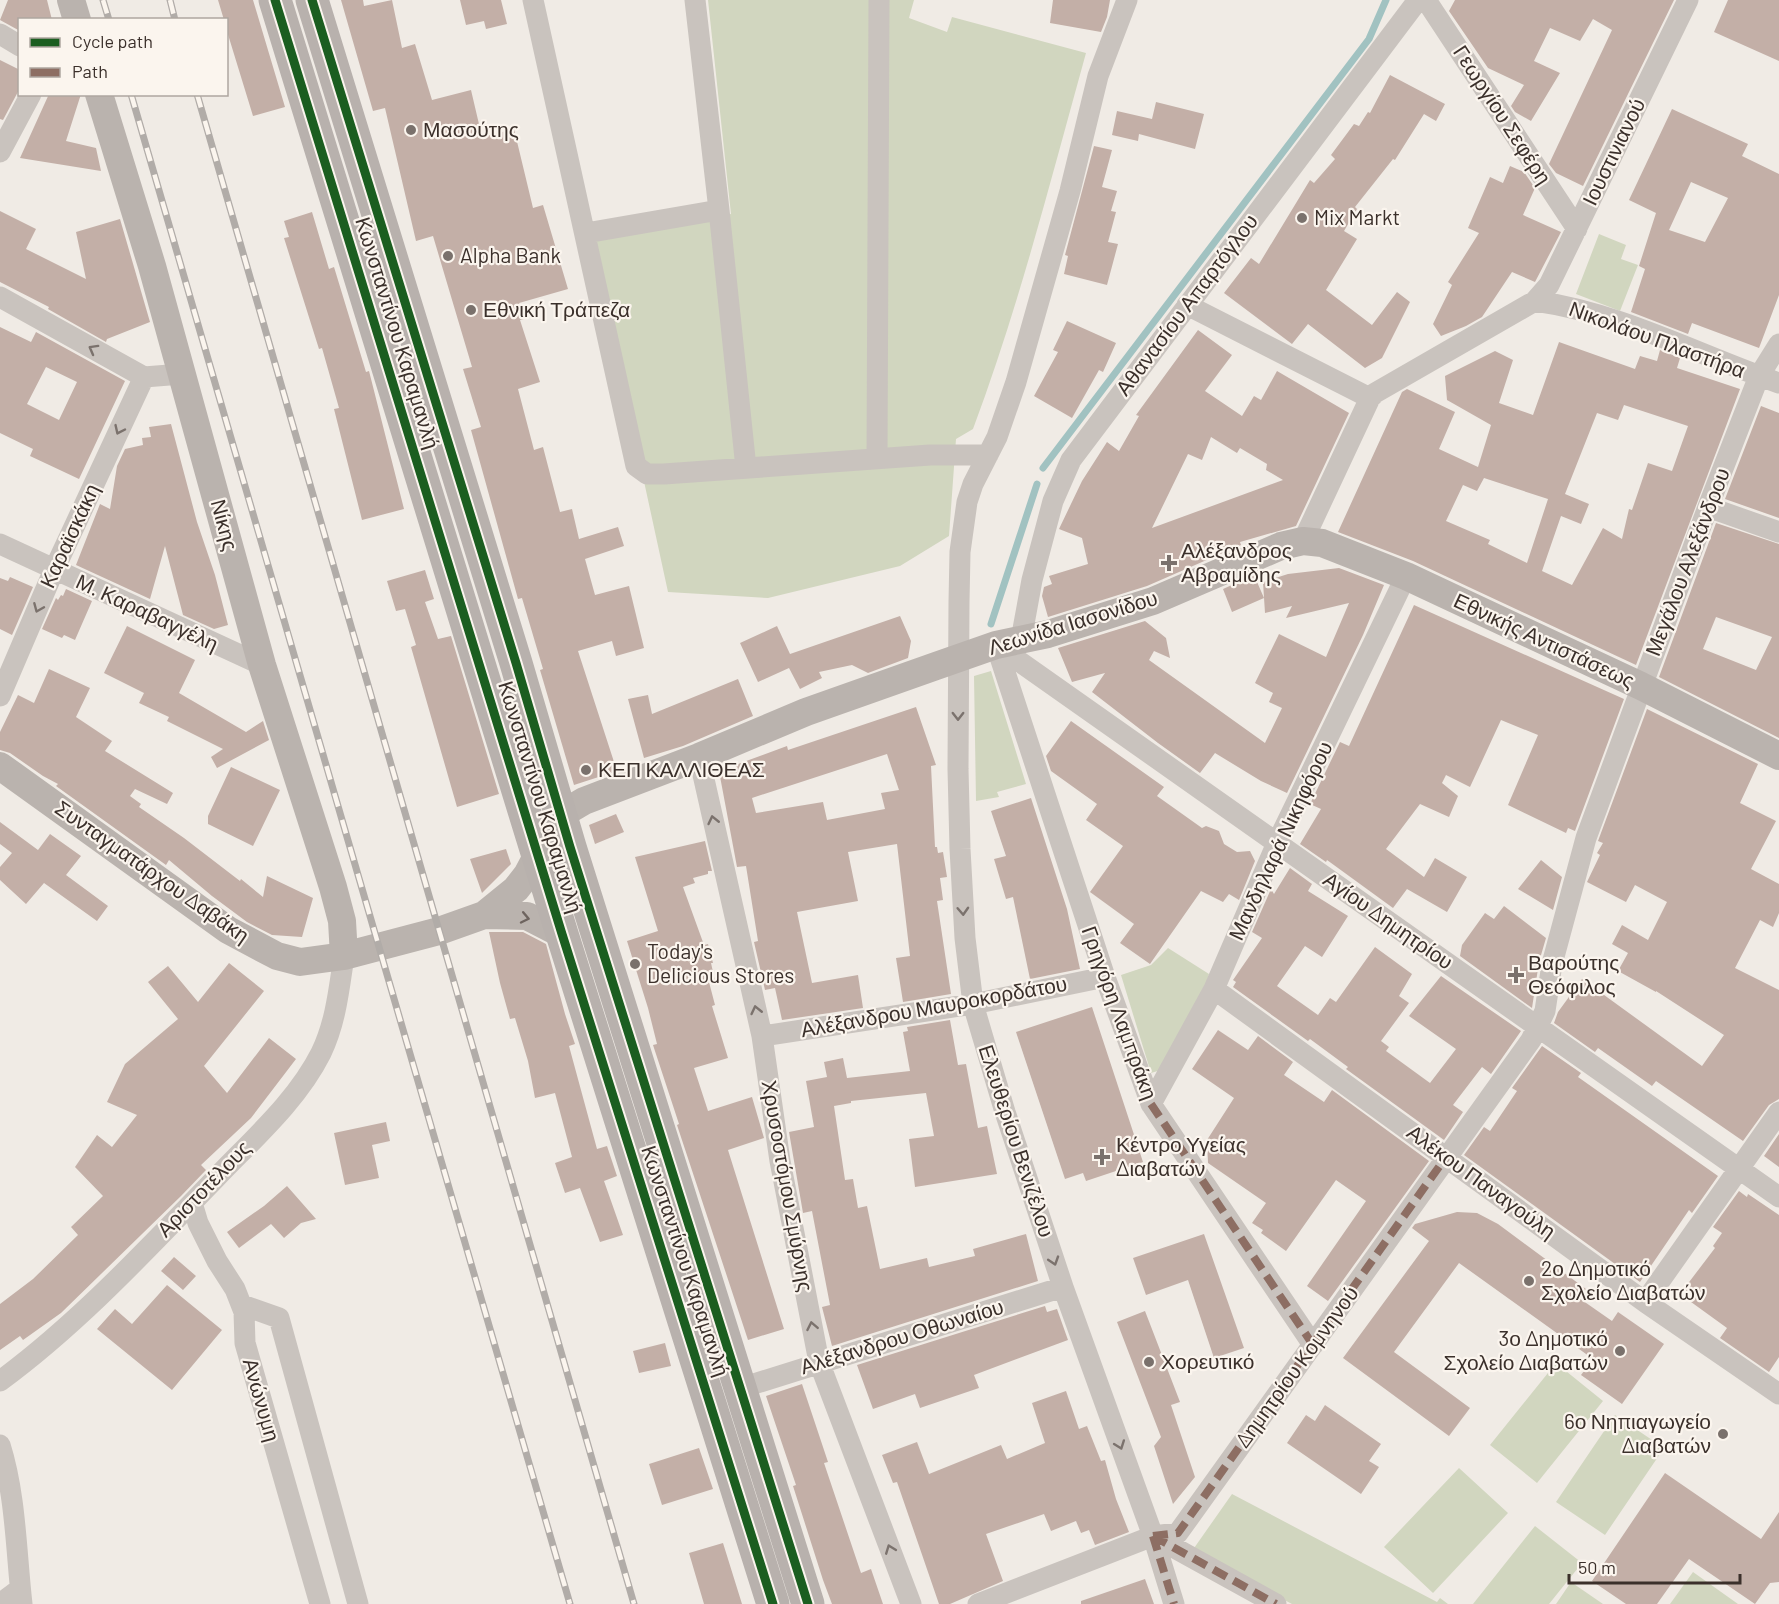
<svg xmlns="http://www.w3.org/2000/svg" width="1779" height="1604" font-family="Barlow,sans-serif">
<style>
.green{fill:#d1d6bf}
.lines{fill:none;stroke-linecap:round;stroke-linejoin:round}
.stream{stroke:#a1c2c1;stroke-width:7}
.building{fill:#c3afa7;fill-rule:evenodd}
.street{stroke:#c9c3be;stroke-width:21}
.secondary{stroke:#bab3ae;stroke-width:28}
.primary{stroke:#b8b1ad;stroke-width:33}
.rail-casing{stroke:#b1aca8;stroke-width:7}
.rail{stroke:#fbf5ee;stroke-width:4.5;stroke-dasharray:14;stroke-linecap:butt}
.quiet{stroke:#8d6e63;stroke-width:8;stroke-dasharray:15 8;stroke-linecap:butt}
.cycleway-casing{stroke:#fbf5ee;stroke-width:13}
.cycleway{stroke:#1b5e20;stroke-width:9}
.oneway{stroke:#7b726d}
.oneway2{stroke:#6e645f}
.poi-dot{fill:#7a716c;stroke:#fbf5ee;stroke-width:2}
.labels{text-anchor:middle;stroke-width:4.5;stroke-linejoin:round;paint-order:stroke}
.street-label{font-size:21px;fill:#3b302b;stroke:#fbf5ee}
.poi-label{font-size:21px;fill:#3b302b;stroke:#fbf5ee;text-anchor:start}
</style>
<rect width="100%" height="100%" fill="#f0ebe5"/>
<!-- green -->
<path class="green" d="M708 0H914L909 18 947 32 952 17 1086 53C1051 179 1019 306 973 429L956 439 949 536 900 566 768 598 668 592 591 237 731 214Z
M1599 234 1626 245 1621 259 1638 265 1620 311 1576 294Z
M991 671 1026 784 997 792 999 797 976 801 974 676Z
M1168 948 1209 974 1205 987 1161 1070 1151 1073 1121 975 1151 965Z
M1556 1363 1603 1401 1537 1483 1490 1445Z
M1615 1415 1664 1448 1605 1535 1556 1502Z
M1459 1468 1508 1513 1433 1593 1384 1547Z
M1232 1494 1437 1602 1440 1598 1448 1604H1292L1192 1551Z
M1535 1526 1582 1563 1549 1604H1473Z
M1693 1572 1738 1604H1670Z
M1571 1582 1603 1604H1556Z"/>
<g class="lines">
<!-- stream -->
<path class="stream" d="M1043 468 1369 39 1386 0
M991 624 1037 484"/>
</g>
<!-- building -->
<path class="building" d="M8 0H47L52 20H20V31L0 20Z
M218 0H253L285 107 253 116 226 28V20H224Z
M341 0H363L364 6 392 0 402 48 415 44 432 100 471 90 482 137 514 129 533 208 543 205 568 289 519 303 524 319 520 320 540 382 518 389 534 450 543 447 560 512 572 509 579 539 618 527 624 546 585 559 595 595 629 586 644 648 616 656 612 641 578 651 615 765H612L614 772 574 785 540 670 543 669 522 598 518 599 471 430 481 427 463 369 472 367 433 236 416 241 385 108 373 111Z
M460 0H501L507 24 486 29 484 21 466 25Z
M1053 0H1110L1107 17 1101 32 1050 23Z
M1455 0H1674L1583 186 1556 173 1549 164 1612 30 1593 19 1580 41 1550 28 1534 61 1560 73 1531 121 1515 112 1511 106 1524 85 1488 68 1449 11Z
M1728 0H1779V61L1714 32Z
M0 60 20 70V88L3 120 0 119Z
M1390 75 1445 104 1436 121 1424 114 1395 160 1393 159 1355 207 1357 209 1344 231 1357 239 1326 290 1372 325 1397 292 1410 302 1382 358 1365 368 1308 324 1292 344 1224 293 1251 258 1259 264 1310 180 1314 183 1335 159 1331 155 1354 124 1359 126 1368 112 1370 113Z
M49 94H81L66 141 96 148 101 171 20 158Z
M1156 102 1204 114 1195 149 1139 134 1138 141 1112 135 1117 111 1152 119Z
M1672 109 1748 144 1742 156 1779 174V295L1759 348 1692 323 1688 334 1631 312 1645 269 1639 266 1656 213 1629 200ZM1691 182 1728 198 1705 242 1669 230Z
M1094 146 1112 150 1102 187 1117 191 1111 211 1116 212 1108 242 1118 244 1107 285 1064 274 1068 256 1065 255Z
M1510 166 1524 172 1535 188 1523 215 1561 232 1535 282 1512 272 1482 317 1466 326 1441 336 1433 324 1452 285 1448 282 1479 233 1468 228 1490 177 1503 183Z
M0 211 36 229 26 249 86 279 76 232 120 219 150 322 107 339 106 342 48 309 49 307 0 282Z
M312 212 329 269 334 267 366 372 369 371 404 509 362 520 334 409 339 408 322 348 319 349 284 238 289 237 284 221Z
M1067 321 1116 343 1103 372 1099 370 1072 418 1034 396 1058 352 1053 350Z
M0 327 31 342 36 332 125 381 79 479 30 456 33 449 0 433ZM46 367 77 382 59 420 27 404Z
M1198 330 1232 355 1205 391 1242 416 1254 396 1261 400 1277 371 1349 413 1296 526 1240 542 1241 545 1147 586 1048 617 1042 596 1044 587 1052 584 1049 576 1088 564 1082 538 1059 529 1082 481 1107 442 1119 451 1139 416 1136 415ZM1211 437 1237 453 1240 448 1267 464 1266 470 1283 480 1152 528 1188 454 1202 460Z
M1559 342 1635 369 1640 356 1657 361 1660 350 1680 358 1677 368 1740 389 1636 665 1413 561 1338 532 1402 392 1407 389 1455 412 1439 449 1478 467 1491 425 1447 400 1445 376 1495 351 1513 360 1499 403 1533 415ZM1624 405 1688 426 1672 471 1648 463 1632 510 1629 509 1622 539 1603 528 1572 585 1542 571 1561 516 1581 524 1589 504 1565 494 1597 413 1618 420ZM1484 478 1548 499 1527 563 1488 544 1490 540 1446 521 1463 485 1477 491Z
M1761 406 1779 413V518L1725 499Z
M171 424 197 522 215 575 228 625 214 629 183 615 165 546 150 599 76 565 100 504 110 509 117 466 125 449 143 445 142 438 151 437 149 427Z
M1716 523 1779 544V738L1659 677ZM1716 617 1772 637 1756 670 1703 649Z
M1339 568 1384 585 1363 635 1287 793 1261 781 1215 753 1200 773 1158 743 1092 692 1105 673 1072 682 1058 648 1145 621 1166 638 1170 658 1154 651 1149 660 1265 743 1282 708 1269 702 1273 693 1255 683 1279 634 1326 657 1349 603 1286 618 1292 606 1265 613 1263 582 1288 574Z
M425 570 434 599 425 602 438 639 451 636 499 794 457 807 411 647 416 645 405 609 396 611 387 581Z
M1254 575 1264 598 1232 612 1223 589Z
M10 577 33 587 12 635 0 629V578L8 581Z
M66 589 92 601 75 640 64 635 62 638 42 629 56 598 58 600 61 595 63 596Z
M1414 605 1624 699 1575 831 1568 828 1566 833 1508 805 1538 735 1501 720 1470 787 1446 775 1442 783 1458 796 1449 817 1420 804 1386 849 1424 877 1435 858 1467 877 1447 912 1407 889 1393 908 1327 860 1326 862 1300 844 1321 809 1310 804 1340 742 1349 746Z
M900 616 911 641 908 658 868 673 852 665 819 672 822 678 800 689 789 668 758 682 740 643 777 626 790 654Z
M127 626 195 660 179 693 246 732 263 721 269 740 217 768 211 757 223 749 167 721 169 717 139 703 144 693 104 673Z
M49 669 90 688 76 717 112 741 105 751 173 793 167 804 135 789 130 796 141 804 139 807 184 838 240 881 241 879 263 897 267 876 313 898 302 937 272 935 247 922 212 896 169 860 166 865 56 786 58 784 43 776 10 753 0 750V732L18 695 34 703Z
M738 679 753 716 683 746 644 758 628 699 648 695 652 714Z
M916 707 936 765 931 766 935 847H937L938 853 943 852 947 877 940 878 943 900 937 901 951 994 903 1002 896 958 910 956 897 844 848 852 858 901 797 912 812 983 858 975 863 1008 782 1020 775 988 765 990 754 942 758 941 746 866 737 867 719 771 787 746 788 750ZM887 754 899 790 881 793 885 809 827 820 823 802 756 813 752 798Z
M1647 709 1758 764 1740 803 1776 821 1751 869 1779 884V913L1773 927 1760 920 1735 968 1779 990V1099L1769 1105 1743 1141 1656 1081 1652 1086 1598 1048 1595 1052 1554 1023 1558 1012 1582 979 1702 1066 1724 1035 1656 991V992L1618 971 1628 953 1612 944 1622 925 1648 940 1667 902 1635 885 1626 902 1587 882 1600 855 1597 853 1603 843 1598 841Z
M1071 721 1164 787 1157 796 1202 828 1206 826 1219 831 1224 844 1237 852 1250 851 1255 861 1239 900 1229 894 1223 902 1201 891 1150 964 1120 943 1134 924 1090 892 1123 846 1086 820 1097 804 1051 771 1046 756Z
M231 767 280 790 253 846 208 824V816Z
M1031 798 1067 909 1080 969 1030 979 1013 897 1006 899 994 859 1006 856 991 811Z
M616 814 624 832 595 844 589 825Z
M0 822 38 850 50 834 81 856 66 875 108 906 97 921 44 883 26 904 0 880V867L12 853 0 844Z
M705 841 712 871H708V874L693 878 695 883 683 887 704 945 708 944 713 963H711L715 981 709 982 715 1005 712 1006 728 1058 694 1068 708 1111 752 1097 764 1138 728 1150 784 1329 748 1340 677 1125 679 1124 653 1045 657 1044 648 1008 627 941 658 931 635 857Z
M506 849 511 864 482 893 470 859Z
M1541 860 1562 877 1553 910 1518 889Z
M1290 868 1312 884 1308 891 1348 916 1322 957 1305 946 1277 986 1318 1015 1330 998 1336 1002 1375 947 1412 974 1399 996 1409 1003 1381 1041 1389 1047 1386 1051 1430 1083 1456 1049 1409 1016 1441 976 1521 1031 1491 1074 1482 1067 1453 1105 1463 1112 1444 1140 1346 1069 1348 1067 1310 1039 1308 1041 1233 987 1236 982 1233 980 1262 938 1252 932 1271 889 1274 894Z
M1504 906 1546 938 1539 962 1532 1008 1460 956 1462 945 1485 913 1494 919Z
M489 932H523L546 944 565 1014 575 1044 569 1046 597 1149 607 1146 617 1176 604 1181 623 1235 600 1242 580 1188 565 1193 555 1163 572 1157 555 1093 535 1098 528 1061 515 1018 510 1019 500 983Z
M229 963 264 991 204 1066 227 1093 269 1038 296 1059 251 1118 201 1165 206 1170 181 1196 61 1313 23 1340 20 1336 0 1350V1304L33 1279 78 1235 71 1227 103 1196 75 1167 97 1135 112 1147 137 1115 107 1102 125 1064 178 1019 148 982 168 966 198 1002Z
M1092 1007 1143 1162 1086 1181 1083 1173 1065 1179 1016 1032Z
M950 1020 958 1065 966 1064 978 1128 987 1126 997 1174 915 1187 909 1139 934 1136 926 1093 851 1101V1103L834 1106 845 1180 853 1179 858 1208 867 1206 880 1269 927 1258 929 1267 975 1256 973 1249 1026 1234 1038 1281 832 1346 822 1307 830 1305 812 1211 803 1213 789 1132 814 1127 806 1081 827 1077 824 1062 843 1058 847 1078 910 1071 903 1032 908 1031 907 1027Z
M1218 1030 1248 1050 1258 1036 1293 1062 1284 1075 1324 1102 1332 1090 1429 1161 1328 1301 1307 1286 1366 1201 1336 1180 1286 1251 1261 1233 1263 1230 1252 1223 1266 1203 1208 1163 1207 1140 1234 1098 1192 1069Z
M1542 1046 1581 1073 1578 1077 1718 1176 1692 1213 1689 1210 1640 1282 1464 1155 1484 1127 1490 1131 1517 1091 1512 1088Z
M386 1122 390 1141 372 1145 379 1178 345 1185 334 1133Z
M1779 1134V1167L1764 1156Z
M287 1186 316 1219 301 1223 284 1238 271 1224 239 1248 227 1232 264 1206Z
M1739 1191 1747 1197 1748 1194 1779 1215V1357L1769 1372 1720 1338 1727 1328 1680 1294 1715 1248 1713 1246 1722 1233 1713 1227Z
M1457 1212 1477 1213 1498 1224 1586 1289 1579 1298 1612 1321 1618 1312 1664 1344 1622 1404 1581 1375 1593 1359 1459 1263 1394 1352 1470 1408 1449 1436 1343 1358 1429 1241 1412 1228 1415 1224Z
M1204 1234 1244 1348 1214 1358 1188 1280 1146 1295 1133 1258Z
M174 1257 196 1276 183 1290 161 1271Z
M167 1285 222 1330 172 1390 97 1329 115 1309 132 1324Z
M1045 1306 1047 1312 1057 1309 1068 1340 974 1375 979 1388 920 1408 915 1394 873 1409 857 1365Z
M1145 1311 1180 1402 1171 1405 1195 1477 1173 1504 1154 1446 1161 1437 1117 1322Z
M665 1343 671 1366 639 1373 633 1351Z
M802 1384 828 1462 824 1463 861 1573 871 1569 883 1604H832L823 1580 793 1486 796 1485 766 1396Z
M1066 1391 1079 1429 1087 1426 1101 1461 1105 1460 1116 1499 1129 1532 1095 1545 1089 1530 1081 1533 1076 1521 1051 1531 1044 1514 986 1534 1003 1581 950 1604H939L897 1482 893 1483 882 1455 917 1442 929 1474 1001 1445 1007 1459 1045 1443 1032 1403Z
M1325 1405 1381 1444 1369 1461 1379 1467 1361 1494 1287 1443 1306 1415 1315 1421Z
M699 1448 713 1489 662 1505 649 1464Z
M1665 1473 1761 1539 1779 1512V1582L1770 1583 1755 1604 1689 1559 1657 1604H1626L1592 1581Z
M723 1543 742 1604H704L689 1553Z
M1145 1579 1154 1604H1081V1601Z"/>
<g class="lines">
<!-- street -->
<path class="street" d="M533 0 636 466 647 474H664L930 455H988
M695 0 719 210 746 468
M1127 0 1098 76 1070 191 1016 382 997 437 973 484 967 502 960 552 959 602 958 769 960 849 965 938 973 1004 1005 1112 1063 1287 1153 1536 1174 1604
M1426 0 1577 229
M0 34 20 46
M0 152 31 94
M586 233 719 210
M0 297 144 377 182 374
M1535 301C1621 313 1698 355 1779 383
M1187 305 1370 398
M877 459 879 0
M1708 507 1779 532
M1303 541 1370 398 1375 393 1535 301 1549 285 1688 0
M0 544 262 665
M1021 640 1032 580 1053 501 1071 460 1418 0
M996 645 1779 1197
M996 645 1105 977 1151 1104 1313 1345
M0 696 54 570 144 377
M699 757 762 1036 780 1161 819 1362 911 1604
M1214 989 1645 1302 1779 1394
M762 1036 973 1004 1105 977
M1151 1104 1214 989 1277 843 1406 576
M192 1203 198 1223 217 1261 235 1289 244 1312 245 1343 320 1604
M1645 1302 1779 1112
M242 1305 279 1318 358 1604
M0 1381C79 1323 148 1248 216 1178 252 1140 297 1101 321 1053 336 1022 339 989 344 956
M741 1388 1063 1287
M0 1445C16 1496 16 1551 22 1604
M1153 1536 1276 1604
M0 1604 20 1589
M978 1604 1153 1536 1178 1533 1531 1040 1545 1011 1552 964 1586 838 1708 507 1759 376 1779 344"/>
<!-- secondary -->
<path class="secondary" d="M71 0 77 20
M99 94 152 266 262 665 333 887 342 921 344 956
M0 766 228 930 277 956 300 962 344 956 439 931 484 915 516 889 527 875 554 824 567 811 584 801 699 757 806 712 936 666 996 645 1048 634 1153 601 1281 546 1303 541 1322 543 1406 576 1641 686 1779 756
M484 915 527 916 562 934"/>
<!-- primary -->
<path class="primary" d="M275 0 562 934 773 1604
M312 0 516 663 570 847 808 1604"/>
<defs>
<path id="rail" d="M103 0 109 20
M170 0 175 20
M131 94 570 1604
M197 94 634 1604"/>
</defs>
<!-- rail casing -->
<use href="#rail" class="rail-casing"/>
<!-- rail -->
<use href="#rail" class="rail"/>
<!-- quiet -->
<path class="quiet" d="M1151 1104 1313 1345
M1153 1536 1178 1533 1446 1157
M1153 1536 1276 1604
M1153 1536 1174 1604"/>
<defs>
<path id="cycleway" d="M275 0 562 934 773 1604
M312 0 516 663 570 847 808 1604"/>
</defs>
<!-- cycleway casing -->
<use href="#cycleway" class="cycleway-casing"/>
<!-- cycleway -->
<use href="#cycleway" class="cycleway"/>
</g>
<!-- one-way arrows -->
<defs><path id="oneway-chevron" d="M-2-3.5L2.5 0L-2 3.5" fill="none" stroke-width="1.6" stroke-linecap="round" stroke-linejoin="round" transform="scale(1.5)"/></defs>
<g class="oneway">
<use href="#oneway-chevron" transform="translate(93 349) rotate(-151)"/>
<use href="#oneway-chevron" transform="translate(119 430) rotate(115)"/>
<use href="#oneway-chevron" transform="translate(38 608) rotate(113)"/>
<use href="#oneway-chevron" transform="translate(958 716) rotate(90)"/>
<use href="#oneway-chevron" transform="translate(713 820) rotate(-103)"/>
<use href="#oneway-chevron" transform="translate(963 911) rotate(87)"/>
<use href="#oneway-chevron" transform="translate(756 1010) rotate(-103)"/>
<use href="#oneway-chevron" transform="translate(1054 1261) rotate(72)"/>
<use href="#oneway-chevron" transform="translate(812 1326) rotate(-101)"/>
<use href="#oneway-chevron" transform="translate(1120 1445) rotate(70)"/>
<use href="#oneway-chevron" transform="translate(890 1549) rotate(-111)"/>
</g>
<use class="oneway2" href="#oneway-chevron" transform="translate(525 918) rotate(12)"/>
<!-- markers -->
<g class="poi-dot">
<circle cx="411" cy="130" r="6"/>
<circle cx="1302" cy="218" r="6"/>
<circle cx="448" cy="256" r="6"/>
<circle cx="471" cy="310" r="6"/>
<path d="M1166 554h6v6h6v6h-6v6h-6v-6h-6v-6h6z"/>
<circle cx="586" cy="770" r="6"/>
<circle cx="635" cy="964" r="6"/>
<path d="M1513 966h6v6h6v6h-6v6h-6v-6h-6v-6h6z"/>
<path d="M1099 1148h6v6h6v6h-6v6h-6v-6h-6v-6h6z"/>
<circle cx="1529" cy="1281" r="6"/>
<circle cx="1620" cy="1351" r="6"/>
<circle cx="1149" cy="1362" r="6"/>
<circle cx="1723" cy="1434" r="6"/>
</g>
<g class="labels">
<!-- street labels -->
<g class="street-label">
<text transform="translate(1502 115) rotate(57)" y="7">Γεωργίου Σεφέρη</text>
<text transform="translate(1614 152) rotate(-64)" y="7">Ιουστινιανού</text>
<text transform="translate(1187 305) rotate(-53)" y="7">Αθανασίου Απαρτόγλου</text>
<text transform="translate(397 333) rotate(73)" y="7">Κωνσταντίνου Καραμανλή</text>
<text transform="translate(1657 340) rotate(20)" y="7">Νικολάου Πλαστήρα</text>
<text transform="translate(224 525) rotate(75)" y="7">Νίκης</text>
<text transform="translate(70 536) rotate(-65)" y="7">Καραϊσκάκη</text>
<text transform="translate(1688 562) rotate(-69)" y="7">Μεγάλου Αλεξάνδρου</text>
<text transform="translate(147 613) rotate(25)" y="7">Μ. Καραβαγγέλη</text>
<text transform="translate(1073 623) rotate(-17)" y="7">Λεωνίδα Ιασονίδου</text>
<text transform="translate(1544 641) rotate(25)" y="7">Εθνικής Αντιστάσεως</text>
<text transform="translate(540 797) rotate(73)" y="7">Κωνσταντίνου Καραμανλή</text>
<text transform="translate(1281 841) rotate(-65)" y="7">Μανδηλαρά Νικηφόρου</text>
<text transform="translate(152 872) rotate(35)" y="7">Συνταγματάρχου Δαβάκη</text>
<text transform="translate(1388 921) rotate(35)" y="7">Αγίου Δημητρίου</text>
<text transform="translate(934 1007) rotate(-10)" y="7">Αλέξανδρου Μαυροκορδάτου</text>
<text transform="translate(1119 1013) rotate(70)" y="7">Γρηγόρη Λαμπράκη</text>
<text transform="translate(1016 1141) rotate(72)" y="7">Ελευθερίου Βενιζέλου</text>
<text transform="translate(1481 1182) rotate(36)" y="7">Αλέκου Παναγούλη</text>
<text transform="translate(787 1186) rotate(80)" y="7">Χρυσοστόμου Σμύρνης</text>
<text transform="translate(204 1189) rotate(-46)" y="7">Αριστοτέλους</text>
<text transform="translate(685 1261) rotate(72)" y="7">Κωνσταντίνου Καραμανλή</text>
<text transform="translate(902 1337) rotate(-17)" y="7">Αλέξανδρου Οθωναίου</text>
<text transform="translate(1297 1367) rotate(-54)" y="7">Δημητρίου Κομνηνού</text>
<text transform="translate(261 1400) rotate(74)" y="7">Ανώνυμη</text>
</g>
<!-- poi labels -->
<g class="poi-label">
<text x="423" y="137">Μασούτης</text>
<text x="1314" y="225">Mix Markt</text>
<text x="460" y="263">Alpha Bank</text>
<text x="483" y="317">Εθνική Τράπεζα</text>
<text x="1181" y="558">Αλέξανδρος<tspan x="1181" dy="24">Αβραμίδης</tspan></text>
<text x="598" y="777">ΚΕΠ ΚΑΛΛΙΘΕΑΣ</text>
<text x="647" y="959">Today's<tspan x="647" dy="24">Delicious Stores</tspan></text>
<text x="1528" y="970">Βαρούτης<tspan x="1528" dy="24">Θεόφιλος</tspan></text>
<text x="1116" y="1152">Κέντρο Υγείας<tspan x="1116" dy="24">Διαβατών</tspan></text>
<text x="1541" y="1276">2ο Δημοτικό<tspan x="1541" dy="24">Σχολείο Διαβατών</tspan></text>
<text x="1608" y="1346" text-anchor="end">3ο Δημοτικό<tspan x="1608" dy="24">Σχολείο Διαβατών</tspan></text>
<text x="1161" y="1369">Χορευτικό</text>
<text x="1711" y="1429" text-anchor="end">6ο Νηπιαγωγείο<tspan x="1711" dy="24">Διαβατών</tspan></text>
</g>
</g>
<!-- legend -->
<rect x="18" y="18" width="210" height="78" fill="#fbf5ee" stroke="#aea6a0" stroke-width="1.5"/>
<rect x="30" y="38" width="30" height="9" fill="#1b5e20" stroke="#aea6a0" stroke-width="1.5"/>
<text x="72" y="48" font-size="18" fill="#3b302b">Cycle path</text>
<rect x="30" y="68" width="30" height="9" fill="#8d6e63" stroke="#aea6a0" stroke-width="1.5"/>
<text x="72" y="78" font-size="18" fill="#3b302b">Path</text>
<!-- scale -->
<path d="M1569 1574v9h171v-9" fill="none" stroke="#3b302b" stroke-width="3"/>
<text x="1578" y="1574" font-size="18" fill="#3b302b" stroke="#fbf5ee" stroke-width="4.5" paint-order="stroke">50 m</text>
</svg>
